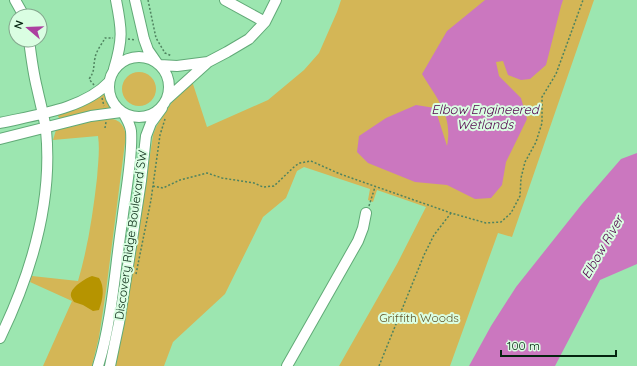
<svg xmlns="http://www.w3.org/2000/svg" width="637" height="366" font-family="Quicksand,sans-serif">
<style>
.green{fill:#d4b656}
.forest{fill:#b69400}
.water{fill:#cb77bf}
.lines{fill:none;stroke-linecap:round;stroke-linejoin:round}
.minor-casing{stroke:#61aa77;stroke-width:12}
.path{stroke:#4f835f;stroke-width:1.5;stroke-dasharray:2 2;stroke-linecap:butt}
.minor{stroke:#fff;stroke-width:10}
.labels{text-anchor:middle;stroke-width:4;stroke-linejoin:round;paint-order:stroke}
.street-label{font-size:12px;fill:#052410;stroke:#dafee2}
.park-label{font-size:12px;fill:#635426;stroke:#dafee2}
.water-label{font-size:13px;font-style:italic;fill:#52024c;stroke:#dafee2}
</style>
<rect width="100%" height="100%" fill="#9ce6b0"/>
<!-- green -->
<path class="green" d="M341 0H594L512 237 498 233 450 366H339L397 264 426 207 377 190 373 202 368 200 370 189 304 167 297 171 286 198 263 217 225 294 173 342 164 366H115L125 320 153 135 156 127 174 99 192 81 207 127 268 100 304 70 319 53 337 12Z
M122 89a17 17 0 1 1 34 0a17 17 0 1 1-34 0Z
M106 93 111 108 98 110 60 120 58 116 60 113C78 109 91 104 106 93Z
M101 118C115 118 123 120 126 135L106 291 99 337 92 366H43L72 301 30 282 32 276 78 281C88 247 93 213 97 178 98 164 100 149 98 136L53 140 56 130Z"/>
<!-- forest -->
<path class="forest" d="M92 276 99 278C105 287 103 299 99 310L93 311 83 305 74 302C72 299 70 296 71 293 73 286 86 278 92 276Z"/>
<!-- water -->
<path class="water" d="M485 0H563L561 6 546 65 530 79 521 80 508 75 503 61 496 62 499 76 521 98 527 119 506 162 502 185 491 198 475 199 447 185 415 182 368 163 357 152 359 136 386 118 416 105 435 108 447 146C453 115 437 99 422 74L447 31Z
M637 153V264L600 280 555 366H469L491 326 516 287 582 204 621 159Z"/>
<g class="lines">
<defs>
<path id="minor" d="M15 0 24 16
M135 0 144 39 148 50 157 63
M225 0 265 22
M109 87a30 30 0 1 1 60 0a30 30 0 1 1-60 0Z
M160 65 177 66 208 62
M114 69C123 39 122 30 116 0
M167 99 208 62 227 52 249 39 265 22 276 0
M0 123C35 115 84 109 109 82
M0 139 91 116 121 112
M0 338C31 274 53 201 46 130 44 116 40 102 37 88 33 72 31 56 29 40
M98 366C112 322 115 268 122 222 125 195 133 157 131 131 130 124 127 120 124 114
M110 366 119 323 130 253 141 181 146 136 151 123 162 108
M287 366 358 241 363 228 366 213"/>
</defs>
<!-- minor casing -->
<use href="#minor" class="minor-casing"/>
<!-- path -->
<path class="path" d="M148 0 156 38 165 53 172 56
M128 39 136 40
M94 85 89 79C95 71 93 68 95 58 96 51 102 44 105 38H113
M102 98 104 106
M105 128 106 122
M153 186 163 188 180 180 207 173 222 178 254 183 263 187 274 186 295 166 300 163 311 161 340 174 451 213 486 223 501 222 511 213 520 196 521 178 525 162 536 142 542 123V97L556 74 583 0
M369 206 375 187
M136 274 151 200 160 135 165 119
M379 366 424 255 434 235 451 213"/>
<!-- minor -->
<use href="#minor" class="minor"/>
</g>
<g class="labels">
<!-- street labels -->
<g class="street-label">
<text transform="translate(131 235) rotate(-82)" y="4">Discovery Ridge Boulevard SW</text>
</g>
<!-- park labels -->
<g class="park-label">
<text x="419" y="322">Griffith Woods</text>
</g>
<!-- water labels -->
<g class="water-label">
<text x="485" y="114">Elbow Engineered<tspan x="485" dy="15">Wetlands</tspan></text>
<text transform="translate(602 247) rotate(-60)" y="5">Elbow River</text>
</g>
</g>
<!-- north arrow -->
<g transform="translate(28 28) rotate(289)"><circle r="19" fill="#dafee2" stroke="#85a78e"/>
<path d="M0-3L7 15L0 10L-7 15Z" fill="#ac40a0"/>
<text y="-6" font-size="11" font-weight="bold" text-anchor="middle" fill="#052410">N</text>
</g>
<!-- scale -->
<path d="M501 350v6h115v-6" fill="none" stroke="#052410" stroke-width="2"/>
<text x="507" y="350" font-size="12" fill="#052410" stroke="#dafee2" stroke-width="3" paint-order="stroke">100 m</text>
</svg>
